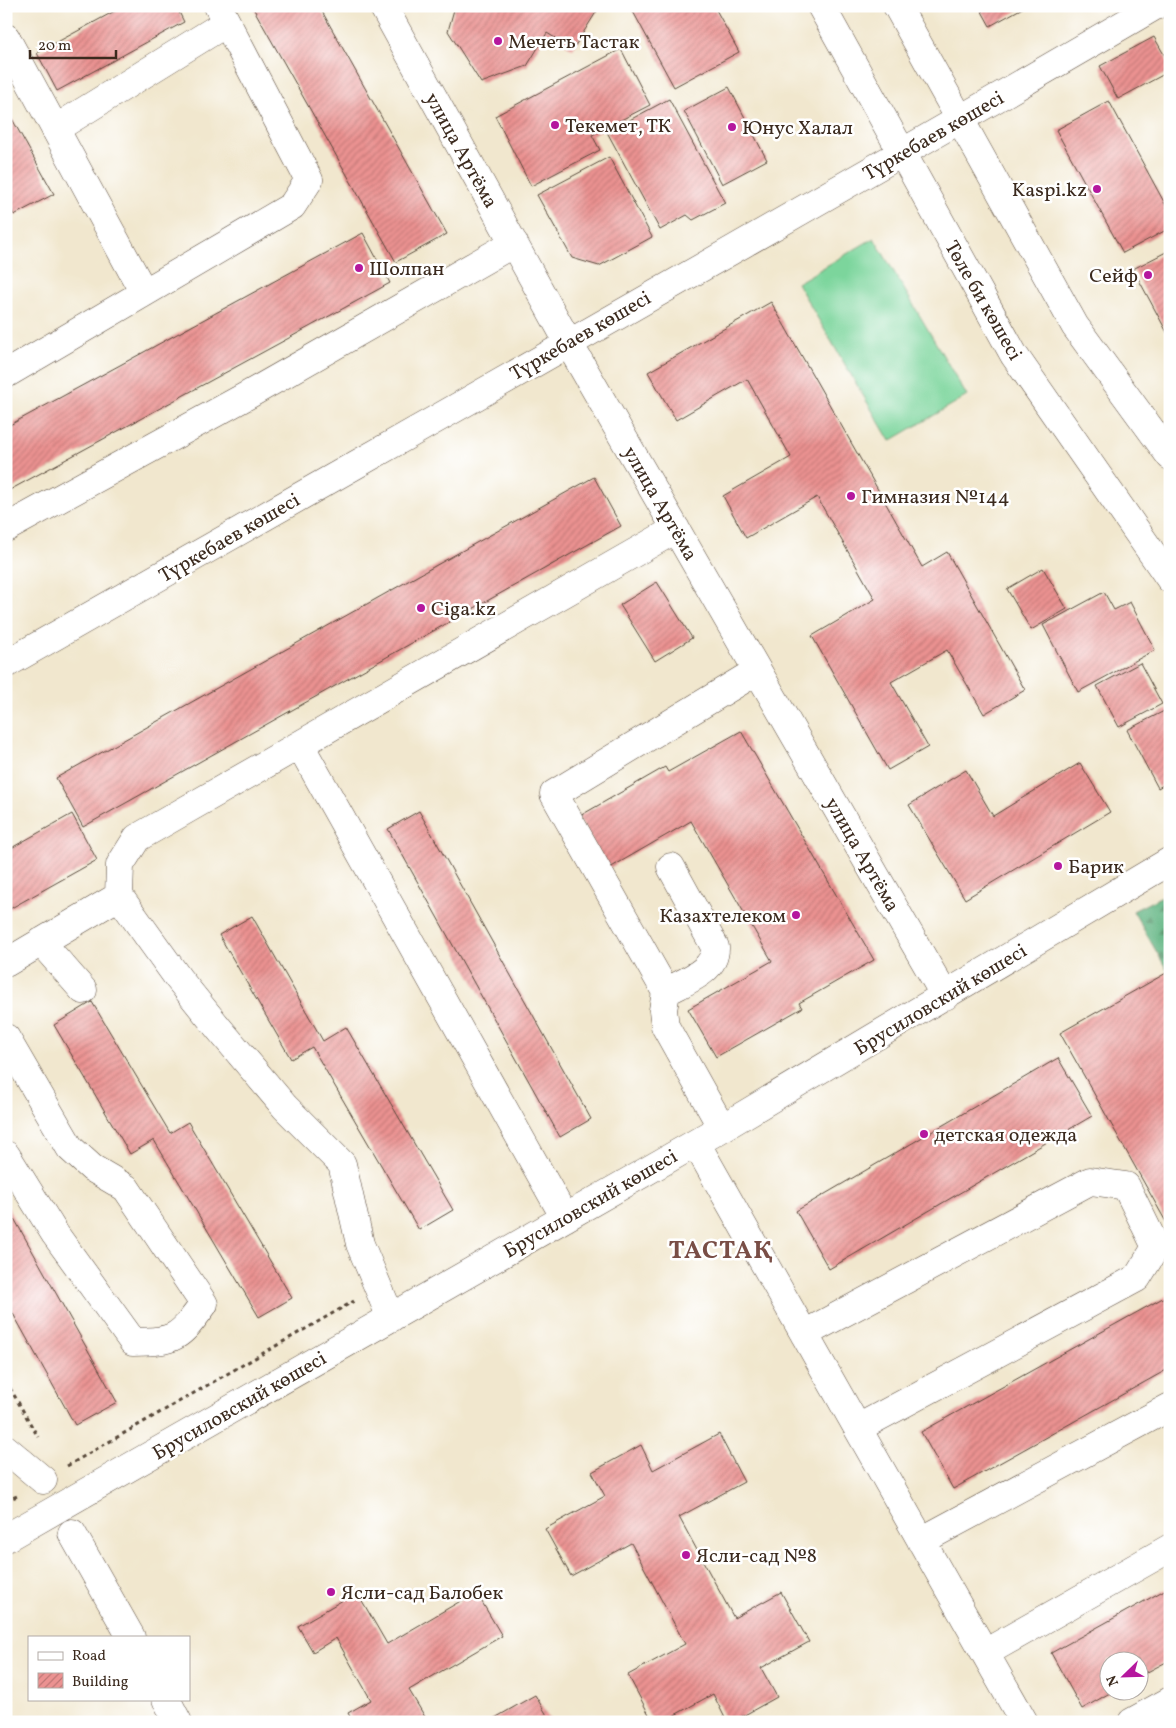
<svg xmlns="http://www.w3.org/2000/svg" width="1176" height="1728" font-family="Vollkorn,serif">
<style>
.grass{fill:#7bd59c;stroke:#5b805d}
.forest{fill:url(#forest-firs);stroke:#507051}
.building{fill:url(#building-hatch)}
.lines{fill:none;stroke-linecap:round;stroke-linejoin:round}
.minor-casing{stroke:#564638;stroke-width:29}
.major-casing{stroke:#564638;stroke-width:29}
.path{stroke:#564638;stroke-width:3;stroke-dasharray:4 4;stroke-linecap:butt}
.minor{stroke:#fff;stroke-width:28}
.major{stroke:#fff;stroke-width:28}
.poi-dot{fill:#b5179e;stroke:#fff;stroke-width:2}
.labels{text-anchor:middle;stroke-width:5;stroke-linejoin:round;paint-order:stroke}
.poi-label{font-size:20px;fill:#3b2a1e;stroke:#fff;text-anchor:start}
.street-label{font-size:20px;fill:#3b2a1e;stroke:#fff}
.district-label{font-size:25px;font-weight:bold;letter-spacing:1px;fill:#794e46;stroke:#fff}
</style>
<defs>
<pattern id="forest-firs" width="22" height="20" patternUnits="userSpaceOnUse" patternTransform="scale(1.25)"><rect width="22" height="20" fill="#64b684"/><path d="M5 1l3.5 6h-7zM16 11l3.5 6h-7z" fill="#54946b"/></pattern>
<pattern id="building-hatch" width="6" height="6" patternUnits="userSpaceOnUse" patternTransform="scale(1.25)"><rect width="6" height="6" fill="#eb9291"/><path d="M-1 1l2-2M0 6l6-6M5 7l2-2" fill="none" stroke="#c07776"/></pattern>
</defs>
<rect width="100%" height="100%" fill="#fff"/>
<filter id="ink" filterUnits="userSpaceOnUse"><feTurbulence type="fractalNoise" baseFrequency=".02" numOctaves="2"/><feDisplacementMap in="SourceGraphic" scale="10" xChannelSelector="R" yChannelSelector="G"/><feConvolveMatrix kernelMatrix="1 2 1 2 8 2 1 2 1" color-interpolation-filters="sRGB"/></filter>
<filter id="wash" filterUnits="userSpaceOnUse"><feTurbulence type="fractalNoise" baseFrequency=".0096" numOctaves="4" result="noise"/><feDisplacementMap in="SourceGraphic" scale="20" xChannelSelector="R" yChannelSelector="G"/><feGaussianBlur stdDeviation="1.12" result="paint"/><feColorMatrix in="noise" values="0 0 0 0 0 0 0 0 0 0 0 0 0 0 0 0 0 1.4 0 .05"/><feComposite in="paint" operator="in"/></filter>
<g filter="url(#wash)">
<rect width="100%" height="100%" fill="#f1e7ce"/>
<!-- grass -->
<path class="grass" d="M874 238 967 396 890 441 797 283Z"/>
<!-- forest -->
<path class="forest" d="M1170 892V975L1133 911Z"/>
<g id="blocks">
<!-- building -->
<path class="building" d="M124 6H176L184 22 57 91 37 53Z
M252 6H319L447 234 396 262Z
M455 6H600L573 49 547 33 527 66 481 83 448 31Z
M630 6H714L739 52 674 87Z
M979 6H1026L990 26Z
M1154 37 1170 65V71L1118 99 1100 66Z
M621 49 650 105 592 135 600 150 531 186 495 116Z
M729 87 767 160 722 184 684 111Z
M669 99 725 203 693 220 687 215 660 230 607 132Z
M1109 101 1170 213V228L1123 253 1056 130Z
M6 108 54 194 14 215 6 200Z
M609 157 652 237 599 266 572 258 537 195Z
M363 233 390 283 6 492V427Z
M1170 250V338L1133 269Z
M771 302 922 567 947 552 1025 690 984 714 947 650 891 682 928 747 888 770 812 636 875 599 817 497 746 538 723 496 791 457 747 379 676 420 648 372Z
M594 477 621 526 83 827 56 778Z
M1043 568 1067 609 1031 630 1007 589Z
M657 582 692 638 655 661 620 605Z
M1104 592 1114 610 1130 602 1155 650 1078 692 1043 625Z
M1140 663 1162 704 1119 727 1097 686Z
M1170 708V781L1158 788 1127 730Z
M741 731 874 960 799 1003 802 1008 716 1057 688 1009 772 961 691 821 608 869 578 817 665 767 668 772Z
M1080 763 1110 812 965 899 909 805 966 770 993 816Z
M419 811 591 1119 560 1137 388 829Z
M72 814 97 860 6 911V851Z
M252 916 323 1041 346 1027 453 1210 419 1230 312 1047 291 1059 219 935Z
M1168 972 1170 975V1229L1060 1033Z
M92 1002 170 1133 188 1122 292 1298 259 1317 154 1140 130 1154 54 1025Z
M1058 1058 1092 1116 829 1269 796 1211Z
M6 1204 117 1402 75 1425 6 1301Z
M1170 1294V1368L953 1489 921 1432Z
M719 1434 744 1482 679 1517 734 1618 781 1592 809 1642 761 1668 777 1697 732 1722H727L713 1694 662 1722H653L628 1675 685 1644 631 1543 571 1576 545 1529 605 1496 592 1472 641 1445 653 1470Z
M1170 1587V1660L1138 1677V1660H1108V1690H1115L1082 1709 1051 1653Z
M357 1592 387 1644 476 1592 502 1636 409 1690 428 1722H353L348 1713 371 1700 336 1638 313 1652 298 1626Z
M535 1695 551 1722H488Z"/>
</g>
</g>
<g filter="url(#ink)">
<use href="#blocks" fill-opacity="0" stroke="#564638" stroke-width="1"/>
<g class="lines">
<defs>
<path id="minor" d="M383 6 568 342 945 996
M6 38 144 293
M55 129 226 23
M6 374 292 206 309 180 218 6
M6 528 248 395 514 243
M6 664C389 445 774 229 1155 6
M300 745 565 1218
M41 942 83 990
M6 963 119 896
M666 992C684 981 716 972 715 947L671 867
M6 1038 70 1148 92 1168 126 1188 204 1304C178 1339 176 1341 133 1342L55 1234 6 1155
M722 1128 665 1026 663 1010 666 992 554 794 757 671
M696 1143 1024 1722
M391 1318 360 1244 342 1164 285 1107 220 1030 178 978 119 896 120 865 137 838 676 529
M804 1334 1090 1181 1126 1186 1156 1247 1137 1278 858 1428
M6 1449 43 1480
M72 1533 131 1637
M6 1538 722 1128 1170 861
M921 1541 1170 1407
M985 1653 1170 1548
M166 1699 178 1722
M1132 1722 1170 1701"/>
<path id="major" d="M821 6 1014 355 1170 579
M897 6 1075 326 1170 456"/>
</defs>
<!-- minor casing -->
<use href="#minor" class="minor-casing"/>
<!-- major casing -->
<use href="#major" class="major-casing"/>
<!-- path -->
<path class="path" d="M6 1381 38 1437
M67 1466 354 1301
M6 1501 17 1496"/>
<!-- minor -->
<use href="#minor" class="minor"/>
<!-- major -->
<use href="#major" class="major"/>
</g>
</g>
<!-- markers -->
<g class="poi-dot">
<circle cx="498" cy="41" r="5"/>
<circle cx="555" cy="125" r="5"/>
<circle cx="732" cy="127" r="5"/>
<circle cx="1097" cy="189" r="5"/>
<circle cx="359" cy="268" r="5"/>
<circle cx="1148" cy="275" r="5"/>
<circle cx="851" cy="496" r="5"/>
<circle cx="421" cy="608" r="5"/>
<circle cx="1058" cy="866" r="5"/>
<circle cx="796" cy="915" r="5"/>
<circle cx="924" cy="1134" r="5"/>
<circle cx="686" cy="1555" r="5"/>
<circle cx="331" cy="1592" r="5"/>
</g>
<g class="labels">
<!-- poi labels -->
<g class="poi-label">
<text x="508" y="48">Мечеть Тастак</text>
<text x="565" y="132">Текемет, ТК</text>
<text x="742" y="134">Юнус Халал</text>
<text x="1087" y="196" text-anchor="end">Kaspi.kz</text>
<text x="369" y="275">Шолпан</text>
<text x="1138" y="282" text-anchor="end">Сейф</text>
<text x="861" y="503">Гимназия №144</text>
<text x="431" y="615">Ciga.kz</text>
<text x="1068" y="873">Барик</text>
<text x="786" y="922" text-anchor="end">Казахтелеком</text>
<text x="934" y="1141">детская одежда</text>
<text x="696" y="1562">Ясли-сад №8</text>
<text x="341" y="1599">Ясли-сад Балобек</text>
</g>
<!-- street labels -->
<g class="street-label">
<text transform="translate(933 135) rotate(-30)" y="7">Түркебаев көшесі</text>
<text transform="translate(462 150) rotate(61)" y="7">улица Артёма</text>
<text transform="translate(984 300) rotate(60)" y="7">Төле би көшесі</text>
<text transform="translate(580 335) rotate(-30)" y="7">Түркебаев көшесі</text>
<text transform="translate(661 503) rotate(60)" y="7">улица Артёма</text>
<text transform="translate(229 537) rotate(-30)" y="7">Түркебаев көшесі</text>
<text transform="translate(863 854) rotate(60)" y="7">улица Артёма</text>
<text transform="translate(940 999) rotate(-31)" y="7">Брусиловский көшесі</text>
<text transform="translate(590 1203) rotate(-30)" y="7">Брусиловский көшесі</text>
<text transform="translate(239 1405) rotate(-30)" y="7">Брусиловский көшесі</text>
</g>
<!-- district labels -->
<g class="district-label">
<text x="721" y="1258">ТАСТАҚ</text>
</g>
</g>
<!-- margin -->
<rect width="1176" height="1728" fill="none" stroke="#fff" stroke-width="25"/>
<!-- legend -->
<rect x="28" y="1636" width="162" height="65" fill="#ffffff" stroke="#b1aaa5"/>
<rect x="38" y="1652" width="25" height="8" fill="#ffffff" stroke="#b1aaa5"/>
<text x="72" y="1660" font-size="15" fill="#3b2a1e">Road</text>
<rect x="38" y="1673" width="25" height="15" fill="url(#building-hatch)" stroke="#b1aaa5"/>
<text x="72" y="1686" font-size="15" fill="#3b2a1e">Building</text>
<!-- north arrow -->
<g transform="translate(1124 1676) rotate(247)"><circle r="24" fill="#ffffff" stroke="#b1aaa5"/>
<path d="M0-4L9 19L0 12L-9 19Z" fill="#b5179e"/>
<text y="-8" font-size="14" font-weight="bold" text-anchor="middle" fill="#3b2a1e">N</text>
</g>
<!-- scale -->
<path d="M30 50v8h86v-8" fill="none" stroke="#3b2a1e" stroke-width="2.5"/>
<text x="38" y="50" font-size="15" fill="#3b2a1e" stroke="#ffffff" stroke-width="4" paint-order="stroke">20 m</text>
</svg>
